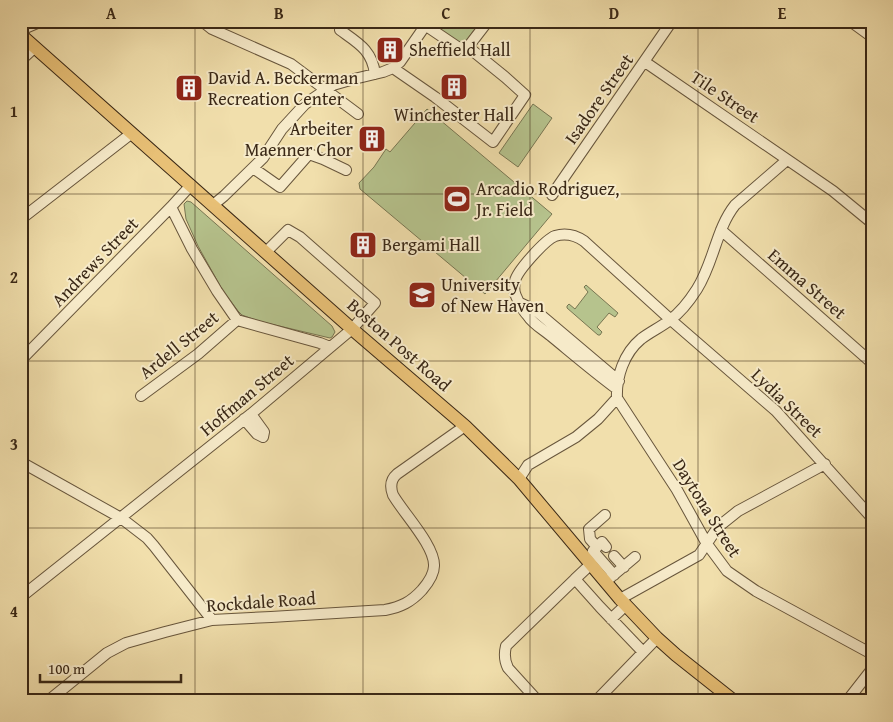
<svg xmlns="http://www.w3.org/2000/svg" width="893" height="722" font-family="'Gentium Book Plus',serif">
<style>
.green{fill:#b6c38d;stroke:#787652}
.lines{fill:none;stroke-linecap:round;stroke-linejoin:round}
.minor-casing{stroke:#68563c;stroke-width:12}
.major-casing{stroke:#3a2816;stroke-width:14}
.minor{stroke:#f6eac9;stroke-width:10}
.major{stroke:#e8c076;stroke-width:12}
.grid{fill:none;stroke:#3a2816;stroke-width:1;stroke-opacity:0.55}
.labels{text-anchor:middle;stroke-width:4;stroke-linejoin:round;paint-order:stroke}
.poi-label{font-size:18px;fill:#3a2816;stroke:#f6eac9;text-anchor:start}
.street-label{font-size:18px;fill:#3a2816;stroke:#f6eac9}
.neatline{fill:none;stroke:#3a2816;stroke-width:2}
.grid-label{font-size:16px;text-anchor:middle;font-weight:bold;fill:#3a2816}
</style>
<rect width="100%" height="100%" fill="#f1dfac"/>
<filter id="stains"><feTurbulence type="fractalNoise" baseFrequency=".004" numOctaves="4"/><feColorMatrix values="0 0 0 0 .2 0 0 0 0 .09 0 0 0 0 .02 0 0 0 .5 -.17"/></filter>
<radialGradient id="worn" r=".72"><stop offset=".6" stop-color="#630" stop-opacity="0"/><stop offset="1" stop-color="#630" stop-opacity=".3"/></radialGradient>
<!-- green -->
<path class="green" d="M427 21H481L469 37 467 43 461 44Z
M533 104 552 118 518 167 499 153Z
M427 109 552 214 485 294 360 189 359 183 374 167 386 149 390 152Z
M187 201 191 202 332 326 335 332 332 337 330 338 258 321 242 315 238 311 223 291 198 246 186 219 184 204Z
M586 285 618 313 615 317 609 313 597 327 602 332 600 335H598L567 308V306L569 304 575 309 588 292 584 287Z"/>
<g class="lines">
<defs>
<path id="minor" d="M202 21 212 29 291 64 358 114
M419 21 459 48 468 47 488 21
M850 21 872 37
M21 30 42 21
M340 30C358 43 372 50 375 74
M21 60 35 47
M645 62 833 191 872 223
M393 68 435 97 493 142 525 95 505 77 468 47
M253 168 280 187 309 154 323 159 346 170
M552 195 672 21
M213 205 224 196 263 158 282 129 305 104 333 85 354 79 383 72 393 68 400 62 425 26
M171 207 192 249 217 291 237 320 320 343 330 347
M21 219 132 133
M721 230 872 363
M520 303 535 310 619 381
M21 360 171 207 191 185
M617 389C594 372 573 354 551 336 544 330 533 324 528 316 523 311 519 303 516 296 514 292 514 286 515 281 517 271 545 240 555 236 565 233 575 235 584 241L671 320 776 411 872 518
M141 396 198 354 237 320
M617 398 677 490 707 544 727 571 756 591 872 654
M251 414 264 432 263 437
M244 419 257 434 263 437
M21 462 121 518 147 538 154 546 212 620
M519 479 528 465 576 437 598 419 617 398C616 377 624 353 641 339 650 332 661 327 670 320 681 312 690 300 697 289 714 262 716 229 735 205L787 160
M597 547 590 539 589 529 605 515
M606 547 602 542 593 551 614 575
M614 556 624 567
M610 578 635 557
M575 579 591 564
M21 597 251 414 352 329 375 303 300 237 288 230 266 252
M620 599 699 555 718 527 738 511 825 464
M611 619 626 605
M48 701 107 653 126 643 165 632 212 620 271 617 385 610C401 607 411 602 422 590 428 583 434 575 434 566 435 546 404 514 393 495 390 487 390 480 397 474L465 426
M538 701 508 668C504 660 504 654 506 646L575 579 600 607 643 652
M596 701 657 638
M847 701 872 669"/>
<path id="major" d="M21 35 352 329 465 426 519 479 620 599 657 638 676 655 734 701"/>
</defs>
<!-- minor casing -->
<use href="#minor" class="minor-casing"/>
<!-- major casing -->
<use href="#major" class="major-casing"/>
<!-- minor -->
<use href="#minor" class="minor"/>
<!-- major -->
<use href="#major" class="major"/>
</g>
<!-- grid -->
<path class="grid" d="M195 21V701M363 21V701M530 21V701M698 21V701M21 194H872M21 361H872M21 528H872"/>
<!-- icons -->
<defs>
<symbol id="building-square" viewBox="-11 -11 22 22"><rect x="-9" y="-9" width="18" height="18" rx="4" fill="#8f2418" stroke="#f6eac9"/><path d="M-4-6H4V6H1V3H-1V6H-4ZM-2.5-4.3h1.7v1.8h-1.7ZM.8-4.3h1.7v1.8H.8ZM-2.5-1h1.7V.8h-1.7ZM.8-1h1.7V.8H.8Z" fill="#fff"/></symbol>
<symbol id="stadium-square" viewBox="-11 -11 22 22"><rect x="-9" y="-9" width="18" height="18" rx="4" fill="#8f2418" stroke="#f6eac9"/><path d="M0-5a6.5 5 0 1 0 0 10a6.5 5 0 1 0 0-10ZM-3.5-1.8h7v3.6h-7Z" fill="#fff"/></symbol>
<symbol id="university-square" viewBox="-11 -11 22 22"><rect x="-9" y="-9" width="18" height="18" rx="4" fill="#8f2418" stroke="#f6eac9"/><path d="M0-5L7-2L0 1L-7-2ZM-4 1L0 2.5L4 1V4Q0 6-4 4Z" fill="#fff"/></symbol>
</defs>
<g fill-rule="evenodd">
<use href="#building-square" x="374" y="34" width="32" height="32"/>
<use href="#building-square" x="438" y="71" width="32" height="32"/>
<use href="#building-square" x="173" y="72" width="32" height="32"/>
<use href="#building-square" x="356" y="123" width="32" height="32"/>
<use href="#stadium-square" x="441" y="183" width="32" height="32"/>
<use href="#building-square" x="347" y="229" width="32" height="32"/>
<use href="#university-square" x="406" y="279" width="32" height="32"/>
</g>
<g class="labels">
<!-- poi labels -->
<g class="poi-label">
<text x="409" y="56">Sheffield Hall</text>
<text x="208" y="84">David A. Beckerman<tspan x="208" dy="21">Recreation Center</tspan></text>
<text x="454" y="121" text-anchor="middle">Winchester Hall</text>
<text x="353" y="135" text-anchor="end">Arbeiter<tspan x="353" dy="21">Maenner Chor</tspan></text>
<text x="476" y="195">Arcadio Rodriguez,<tspan x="476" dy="21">Jr. Field</tspan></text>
<text x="382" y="251">Bergami Hall</text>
<text x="441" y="291">University<tspan x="441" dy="21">of New Haven</tspan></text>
</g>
<!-- street labels -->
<g class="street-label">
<text transform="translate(725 97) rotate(34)" y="6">Tile Street</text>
<text transform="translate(599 99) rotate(-55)" y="6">Isadore Street</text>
<text transform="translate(95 262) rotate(-46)" y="6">Andrews Street</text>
<text transform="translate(807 284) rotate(41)" y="6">Emma Street</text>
<text transform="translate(179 345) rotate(-39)" y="6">Ardell Street</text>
<text transform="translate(399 345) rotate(41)" y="6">Boston Post Road</text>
<text transform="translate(247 395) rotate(-40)" y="6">Hoffman Street</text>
<text transform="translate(787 403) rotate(44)" y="6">Lydia Street</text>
<text transform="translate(707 508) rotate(58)" y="6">Daytona Street</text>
<text transform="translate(261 602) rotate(-4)" y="6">Rockdale Road</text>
</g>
</g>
<!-- margin -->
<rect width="893" height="722" fill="none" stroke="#f1dfac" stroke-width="55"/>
<!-- scale -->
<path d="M40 674v8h141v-8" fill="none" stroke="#3a2816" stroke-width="2.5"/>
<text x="48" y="674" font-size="15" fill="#3a2816" stroke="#f6eac9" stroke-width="4" paint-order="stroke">100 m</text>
<rect x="28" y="28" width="838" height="666" class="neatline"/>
<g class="grid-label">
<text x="111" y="19">A</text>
<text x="279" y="19">B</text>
<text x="446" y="19">C</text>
<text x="614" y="19">D</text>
<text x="782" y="19">E</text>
<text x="14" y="117">1</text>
<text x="14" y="283">2</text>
<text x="14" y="450">3</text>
<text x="14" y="617">4</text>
</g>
<rect width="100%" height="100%" filter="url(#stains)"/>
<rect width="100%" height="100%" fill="url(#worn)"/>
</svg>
